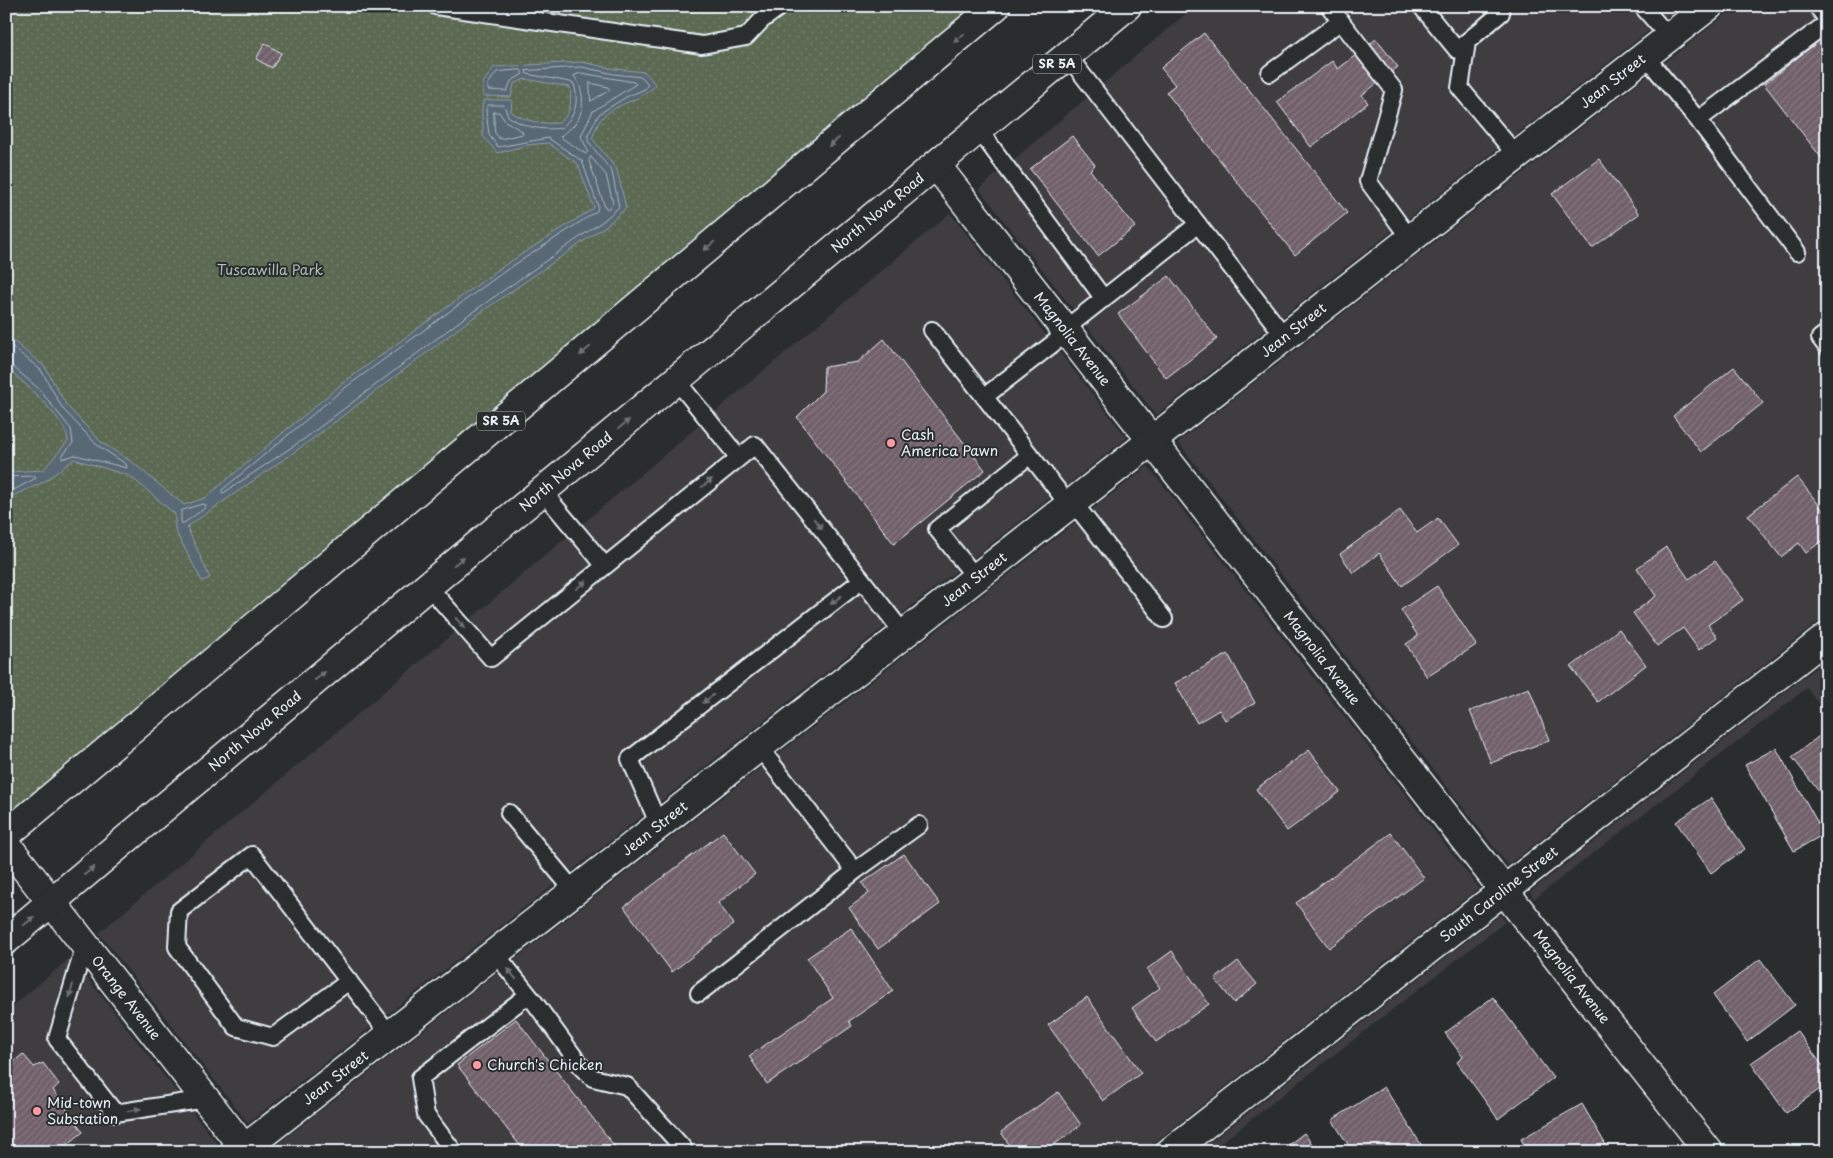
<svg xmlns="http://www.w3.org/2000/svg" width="1833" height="1158" font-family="'Playpen Sans',sans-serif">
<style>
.built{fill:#3f3c40}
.park{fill:url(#park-dots);stroke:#a2aea5}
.water{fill:#586774;stroke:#929ea9}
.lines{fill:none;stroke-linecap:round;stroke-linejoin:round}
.shore{stroke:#aebac3;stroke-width:1}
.building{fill:url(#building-hatch);stroke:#e8f1f8}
.service-casing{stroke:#e8f1f8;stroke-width:20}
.minor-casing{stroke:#e8f1f8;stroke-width:31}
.tertiary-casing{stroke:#e8f1f8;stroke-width:31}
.primary-casing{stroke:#e8f1f8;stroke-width:31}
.service{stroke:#2a2d2e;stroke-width:16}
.minor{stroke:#2a2d2e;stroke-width:28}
.tertiary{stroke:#2a2d2e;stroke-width:28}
.primary{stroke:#2a2d2e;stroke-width:28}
.oneway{fill:#6c7275}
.poi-dot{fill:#ff9aa2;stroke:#2a2d2e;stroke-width:2}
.labels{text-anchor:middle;stroke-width:4;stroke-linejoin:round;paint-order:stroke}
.shield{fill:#2a2d2e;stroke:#afb6bb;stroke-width:1}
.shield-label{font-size:12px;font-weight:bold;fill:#e8f1f8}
.street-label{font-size:14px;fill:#e8f1f8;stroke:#2a2d2e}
.park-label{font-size:14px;fill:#b0bbb6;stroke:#2a2d2e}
.poi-label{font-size:14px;fill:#e8f1f8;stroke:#2a2d2e;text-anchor:start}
</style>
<defs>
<pattern id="park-dots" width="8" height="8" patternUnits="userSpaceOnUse" patternTransform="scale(1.25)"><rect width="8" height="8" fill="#5b6a52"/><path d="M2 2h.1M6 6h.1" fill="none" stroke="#73806c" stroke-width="1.8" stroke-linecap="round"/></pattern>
<pattern id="building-hatch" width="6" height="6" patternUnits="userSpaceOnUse" patternTransform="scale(1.25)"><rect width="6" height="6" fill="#71606a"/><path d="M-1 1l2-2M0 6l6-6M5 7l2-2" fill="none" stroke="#857780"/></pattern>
</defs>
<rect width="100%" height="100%" fill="#2a2d2e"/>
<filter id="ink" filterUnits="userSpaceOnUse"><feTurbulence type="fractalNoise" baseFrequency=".02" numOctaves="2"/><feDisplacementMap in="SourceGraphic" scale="10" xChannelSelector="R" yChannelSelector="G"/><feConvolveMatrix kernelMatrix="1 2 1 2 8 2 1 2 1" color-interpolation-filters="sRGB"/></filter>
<g filter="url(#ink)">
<!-- built -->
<path class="built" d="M1195 6H1681L1156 415 979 189Z
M1737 6H1827V615L1508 865 1178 442Z
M950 213 1127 438 248 1123 99 933Z
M1148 466 1479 888 1142 1152 270 1150Z
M1827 659V716L1807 688 1534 899 1530 892Z
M1500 915 1505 922 1209 1152H1198Z
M71 957 219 1146 211 1152H6V1012Z"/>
<!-- park -->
<path class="park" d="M6 6H996L6 835Z"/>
<!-- water -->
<path class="water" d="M582 62 615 69 645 72 656 85C642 101 618 102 603 117 598 121 595 132 592 138L617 170 626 208 607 225 467 322 307 443 187 527 210 578 202 581 175 530V514L130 476 74 459 44 482 12 496H6V472L43 470 68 441C67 419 23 382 6 367V335L45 367 67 406 101 442 132 462 184 505 205 498 339 386 502 267 594 208 578 164 548 143 528 145 497 153 483 136C484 123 479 112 484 100H512L511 112C527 122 541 124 559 123 572 112 571 103 570 87L525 79 514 84 511 97 483 96V83L494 67Z"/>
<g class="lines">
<!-- shore -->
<path class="shore" d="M582 67 614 74 642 77 648 84 645 89 626 97 599 114 588 135V141L612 172 619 207 603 221 464 318 304 439 222 494V490L342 390 505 271 597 211 598 206 582 161 548 138 498 147 489 135 486 110 488 105H504L508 116C523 127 542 131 561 128 576 116 579 102 574 84L570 82 527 74 526 71Z
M521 70 523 74 511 81 507 91 488 90V84L497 72Z
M581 73 634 82 636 84 593 111 581 136 588 151 586 154 560 137C564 132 571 129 575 124 586 110 584 88 574 76Z
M590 83 608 87 610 90 591 101Z
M494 112H499L505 121 522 131 523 134 500 139 495 133Z
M591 157 606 175 613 203 608 209 605 207 589 161Z
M6 342 41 370 63 409 97 445 126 464 127 468 75 455 62 459V456L73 443 71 429 39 389 11 365 6 364
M6 477 34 476 36 478 12 491H6
M203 504 206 505 205 508 184 523H181V511Z"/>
</g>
<!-- building -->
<path class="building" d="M1204 33 1347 213 1295 255 1166 92 1175 85 1161 68Z
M1376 39 1398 67 1362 95 1368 103 1311 147 1277 102 1332 61 1338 69Z
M1820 40 1827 49V165L1764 84Z
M265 43 281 53 272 68 256 59Z
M1072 136 1095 165 1090 170 1135 227 1098 256 1030 169Z
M1599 159 1639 214 1592 248 1552 194Z
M1169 276 1217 339 1166 378 1118 314Z
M884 339 985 470 894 544 797 417 823 391 824 367 858 362Z
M1734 367 1763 403 1701 452 1673 416Z
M1797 477 1827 515V537L1806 553 1799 543 1781 557 1748 515Z
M1400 510 1417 533 1438 518 1458 545 1402 586 1379 553 1353 573 1340 554Z
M1666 547 1689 579 1715 561 1743 600 1708 625 1717 637 1699 650 1683 628 1657 646 1633 613 1656 596 1637 568Z
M1437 586 1476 645 1427 677 1406 644 1418 636 1401 610Z
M1619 629 1646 665 1598 702 1571 667Z
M1228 654 1255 703 1225 720 1219 710 1197 723 1175 683Z
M1529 688 1549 740 1491 763 1470 711Z
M1827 730V802L1792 757Z
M1776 748 1824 834 1794 851 1745 765Z
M1309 750 1340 792 1287 831 1256 789Z
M1711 798 1745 849 1711 873 1676 822Z
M723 832 755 874 718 903 734 924 672 972 624 907Z
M1391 833 1424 878 1329 948 1296 903Z
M904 854 940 904 878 949 849 908 869 893 862 883Z
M851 928 893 991 849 1021 852 1026 767 1084 749 1056 833 998 807 958Z
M1172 951 1209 1004 1156 1042 1132 1008 1160 988 1147 969Z
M1760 959 1795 1005 1747 1042 1713 995Z
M1238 961 1257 984 1234 1003 1215 979Z
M1087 997 1141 1073 1103 1101 1048 1025Z
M1493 997 1553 1078 1498 1119 1457 1062 1463 1057 1445 1033Z
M516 1019 619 1152H525L457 1065Z
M1797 1031 1827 1072V1084L1786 1113 1751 1063Z
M23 1054 34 1067 43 1063 59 1084 53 1090 83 1132 58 1152H46L42 1146 35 1152H9L6 1149V1068Z
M1384 1087 1426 1152H1353L1332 1120Z
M1058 1092 1081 1125 1044 1152H1014L1001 1132Z
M1582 1104 1610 1152H1528L1521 1139Z
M1304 1133 1318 1152H1279Z"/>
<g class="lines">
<defs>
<path id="service" d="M436 6 702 45 746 37 762 20 781 6
M1329 6 1394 90 1368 181 1410 239
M1421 6 1457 50 1501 13 1496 6
M1642 6 1669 37
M1817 6 1827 19
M1467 42 1460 88 1517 156
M1068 56 1285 337
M1645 56 1698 120 1797 252
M1270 73 1341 21
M1698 120 1827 23
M979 130 1104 299
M1065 329 1198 224
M932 330 1030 455 937 529 976 578
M1827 333 1820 338 1827 347
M677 381 739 458
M984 397 1068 332
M1030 455 1069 505
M543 492 605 566
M1073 502 1164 619
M428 586 491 658 755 445 862 580
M509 813 574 891
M659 825 630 759 862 580 904 634
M855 871 919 825
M85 944 57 1039 115 1113 206 1099
M495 953 535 1003 583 1069 593 1078 627 1086 683 1148 678 1152
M349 981 273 1037 236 1027 177 947 179 911 252 855 390 1035
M699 993 855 871 759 747
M454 1152 426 1115 420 1078 528 995"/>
<g id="minor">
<path id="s1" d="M936 165 1709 1152"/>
<path id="s2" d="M240 1152 1709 6"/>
<path id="s3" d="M1170 1152 1827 637"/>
</g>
<g id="tertiary">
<path id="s4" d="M6 844 247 1152"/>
</g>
<g id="primary">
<path d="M6 835 996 6"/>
<path id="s5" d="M6 940 428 586 1127 6"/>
</g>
</defs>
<!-- service casing -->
<use href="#service" class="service-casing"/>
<!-- minor casing -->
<use href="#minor" class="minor-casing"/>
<!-- tertiary casing -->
<use href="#tertiary" class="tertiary-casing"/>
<!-- primary casing -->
<use href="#primary" class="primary-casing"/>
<!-- service -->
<use href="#service" class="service"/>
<!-- minor -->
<use href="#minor" class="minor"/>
<!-- tertiary -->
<use href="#tertiary" class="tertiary"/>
<!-- primary -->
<use href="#primary" class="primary"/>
</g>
<!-- one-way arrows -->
<defs><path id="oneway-solid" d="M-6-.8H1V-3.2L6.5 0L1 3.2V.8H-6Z" transform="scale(1.25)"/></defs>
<g class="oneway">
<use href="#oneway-solid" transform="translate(959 38) rotate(140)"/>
<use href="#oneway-solid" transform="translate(834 142) rotate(140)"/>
<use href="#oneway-solid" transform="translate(709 246) rotate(140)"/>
<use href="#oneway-solid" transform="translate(585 351) rotate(140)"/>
<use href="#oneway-solid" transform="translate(624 424) rotate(-40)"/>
<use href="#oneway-solid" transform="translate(707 483) rotate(-39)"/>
<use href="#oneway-solid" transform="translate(818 524) rotate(51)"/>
<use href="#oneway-solid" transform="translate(459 561) rotate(-39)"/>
<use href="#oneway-solid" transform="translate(581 585) rotate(-39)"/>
<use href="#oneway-solid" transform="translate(836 600) rotate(142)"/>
<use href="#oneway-solid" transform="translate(460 623) rotate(49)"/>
<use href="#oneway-solid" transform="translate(320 676) rotate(-40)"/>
<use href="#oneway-solid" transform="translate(708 699) rotate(142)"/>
<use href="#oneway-solid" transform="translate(89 871) rotate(-40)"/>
<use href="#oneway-solid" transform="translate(29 921) rotate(-40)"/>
<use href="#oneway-solid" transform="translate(512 974) rotate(-129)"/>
<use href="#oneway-solid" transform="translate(71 991) rotate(106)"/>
<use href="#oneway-solid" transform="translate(134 1110) rotate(-9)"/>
</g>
</g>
<!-- markers -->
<g class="poi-dot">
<circle cx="891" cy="443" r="5"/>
<circle cx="477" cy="1065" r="5"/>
<circle cx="37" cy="1111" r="5"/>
</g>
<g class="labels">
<!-- shield labels -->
<g class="shield">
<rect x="1033" y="54.5" width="48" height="19" rx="4"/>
<rect x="477" y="411.5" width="48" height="19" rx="4"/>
</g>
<g class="shield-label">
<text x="1057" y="68">SR 5A</text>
<text x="501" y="425">SR 5A</text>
</g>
<!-- street labels -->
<g class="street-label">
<text dy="5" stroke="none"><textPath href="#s2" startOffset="1741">Jean Street</textPath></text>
<text dy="5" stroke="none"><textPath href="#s5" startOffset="1135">North Nova Road</textPath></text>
<text dy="5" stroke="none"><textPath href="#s2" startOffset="1336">Jean Street</textPath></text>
<text dy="5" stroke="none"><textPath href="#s1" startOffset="221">Magnolia Avenue</textPath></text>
<text dy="5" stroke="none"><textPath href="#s5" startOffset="730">North Nova Road</textPath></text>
<text dy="5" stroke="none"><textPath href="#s2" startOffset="931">Jean Street</textPath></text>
<text dy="5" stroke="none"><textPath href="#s1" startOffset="626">Magnolia Avenue</textPath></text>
<text dy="5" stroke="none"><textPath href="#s5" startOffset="325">North Nova Road</textPath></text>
<text dy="5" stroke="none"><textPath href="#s2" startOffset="526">Jean Street</textPath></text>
<text dy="5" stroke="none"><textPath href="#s3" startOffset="418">South Caroline Street</textPath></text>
<text dy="5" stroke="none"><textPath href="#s1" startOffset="1031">Magnolia Avenue</textPath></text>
<text dy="5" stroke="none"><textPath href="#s4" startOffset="195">Orange Avenue</textPath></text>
<text dy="5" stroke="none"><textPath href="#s2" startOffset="121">Jean Street</textPath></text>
</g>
<!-- park labels -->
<g class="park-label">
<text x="270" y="275">Tuscawilla Park</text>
</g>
<!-- poi labels -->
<g class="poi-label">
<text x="901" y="440">Cash<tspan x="901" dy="16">America Pawn</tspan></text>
<text x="487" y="1070">Church's Chicken</text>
<text x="47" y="1108">Mid-town<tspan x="47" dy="16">Substation</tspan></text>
</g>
</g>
<!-- margin -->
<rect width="1833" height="1158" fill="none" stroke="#2a2d2e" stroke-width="25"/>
<rect x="12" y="12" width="1808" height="1133" fill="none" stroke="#e8f1f8" stroke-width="2" filter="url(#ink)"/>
</svg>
